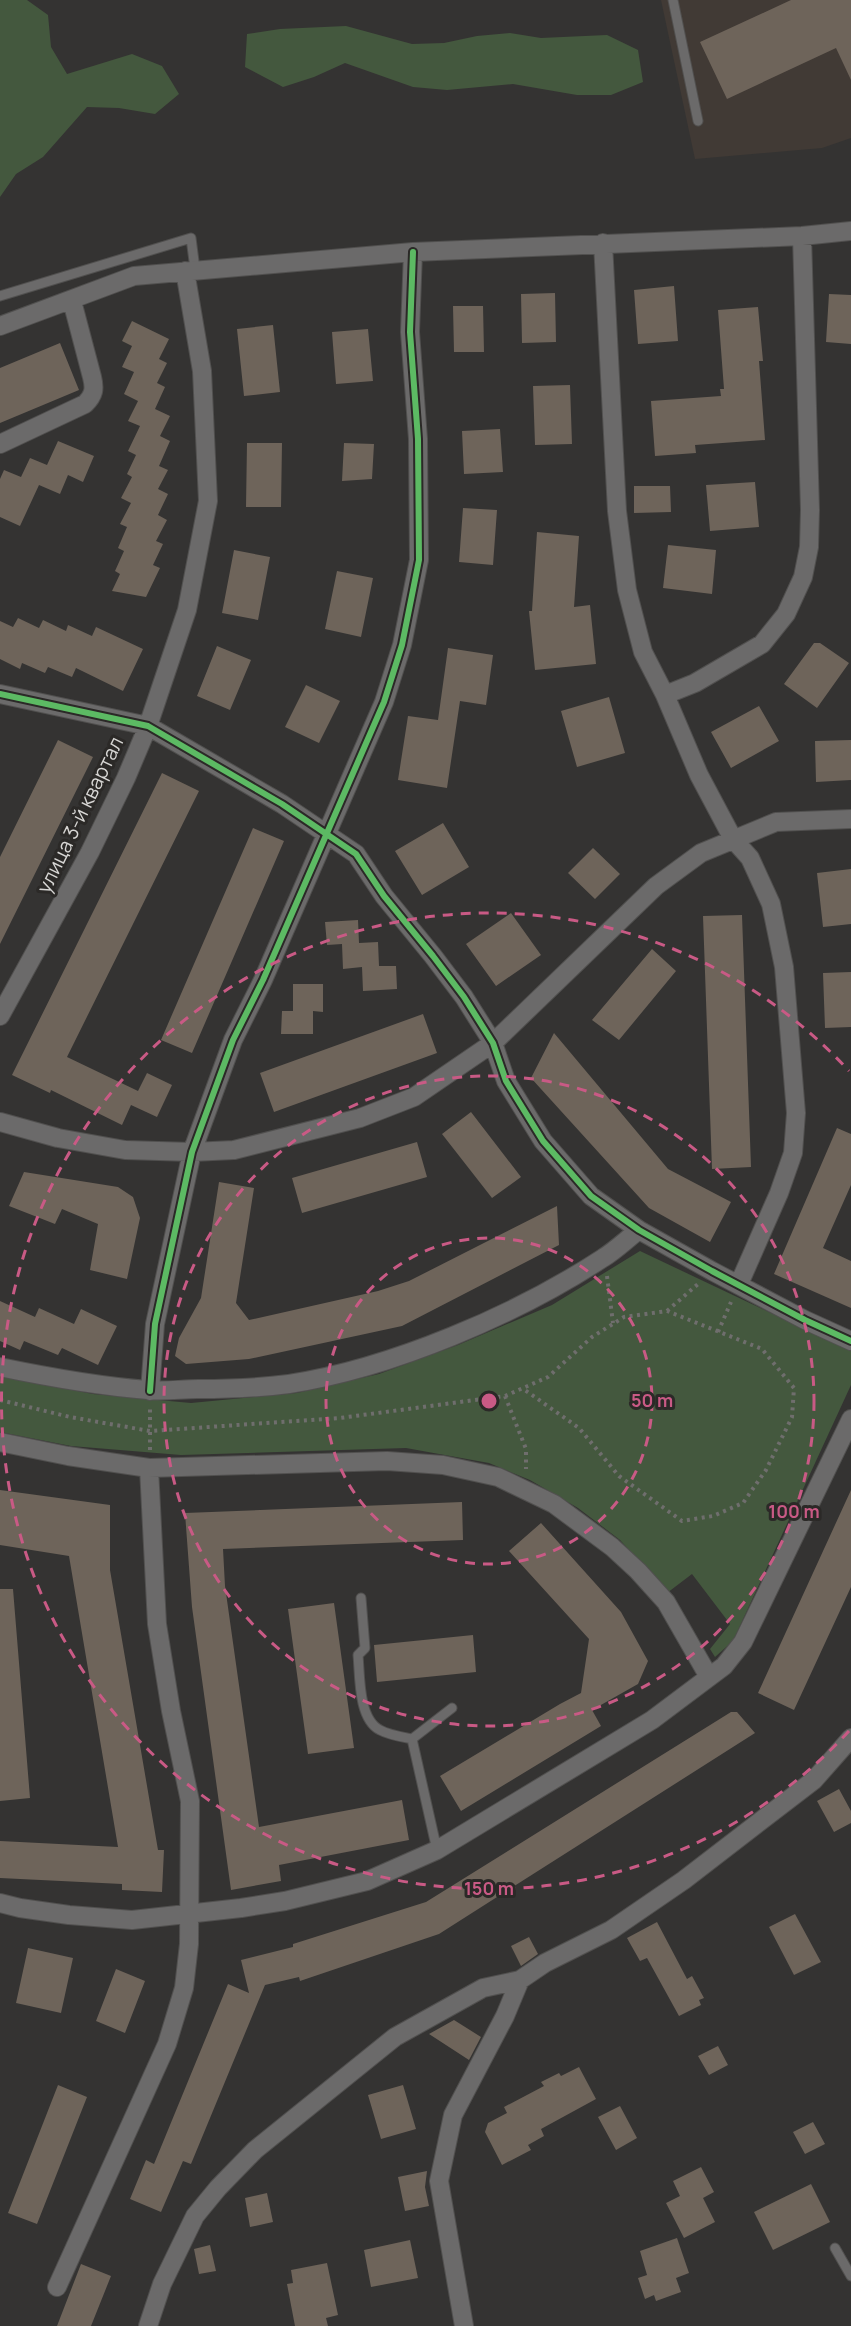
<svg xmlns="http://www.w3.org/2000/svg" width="851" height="2326" font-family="Manrope,sans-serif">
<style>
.built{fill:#413a35}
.green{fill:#44583e}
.building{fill:#6e645a}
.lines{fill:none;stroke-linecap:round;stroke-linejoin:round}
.lane-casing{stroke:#51504f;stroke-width:11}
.street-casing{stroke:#51504f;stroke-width:20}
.path{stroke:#6f6e6d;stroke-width:4;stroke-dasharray:3 4.5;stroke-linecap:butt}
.lane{stroke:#6b6a6a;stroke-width:9}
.street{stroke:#6b6a6a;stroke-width:18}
.cycleway-casing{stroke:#2b2927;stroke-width:10}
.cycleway{stroke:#5cba63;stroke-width:6}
.ring{fill:none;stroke:#c95a85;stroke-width:3;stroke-dasharray:10 8}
.labels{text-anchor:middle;stroke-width:6;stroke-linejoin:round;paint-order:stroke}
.street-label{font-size:20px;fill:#d7d6d4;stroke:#2b2927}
.centre{fill:#c95a85;stroke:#2b2927;stroke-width:3}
.ring-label{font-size:18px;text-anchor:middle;font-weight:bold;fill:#c95a85;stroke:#2b2927;stroke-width:6;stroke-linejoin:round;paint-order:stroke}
</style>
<rect width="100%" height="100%" fill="#343332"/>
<!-- built -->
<path class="built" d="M661 0H851V138L822 148 695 159Z"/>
<!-- green -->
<path class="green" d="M0 0H27L48 15 51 47 67 74 132 54 162 66 179 94 155 114 119 108 87 107 43 157 16 174 0 197Z
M346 26 412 44 444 43 477 36 510 33 541 38 607 35 638 50 643 82 611 95H577L513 84 447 90 413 87 345 63 314 77 283 87 245 67 247 34 280 29Z
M640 1251 851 1351V1385L733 1641 715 1657 710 1649 730 1624 692 1574 667 1593 620 1540 578 1508 530 1480 489 1463 406 1448 181 1455 71 1446 0 1432V1376L93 1394 191 1403 297 1393 379 1374 458 1345 552 1305Z"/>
<!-- building -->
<path class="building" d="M791 0H851V80L836 48 727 99 700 42Z
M674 286 678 341 638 344 634 290Z
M555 293 556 342 522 343 521 294Z
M829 294 851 295V344L826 342Z
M453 306H483L484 352H454Z
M758 307 763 361H759L765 440 695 445 696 453 655 456 651 401 721 396 720 389H724L718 310Z
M132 321 169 339 159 359 167 363 157 383 165 387 155 409 170 416 160 436 170 441 159 466 168 470 158 489 168 494 158 515 167 520 156 541 163 544 153 565 160 568 146 597 112 591 120 574 115 571 124 551 118 548 127 527 120 524 131 503 121 498 132 477 127 474 136 455 128 451 140 426 128 421 138 401 124 394 134 372 122 367 132 346 122 341Z
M273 325 280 392 244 396 237 329Z
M368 329 373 381 336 384 332 332Z
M60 343 79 390 0 423V368Z
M570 385 572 444 535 445 533 386Z
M500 429 503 472 464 474 462 431Z
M58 441 94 456 83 482 68 475 60 494 39 485 20 526 0 517V479L4 470 21 477 30 458 47 465Z
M247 443H282L281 507H246Z
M344 443 374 444 372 479 342 481Z
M755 482 759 527 710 531 706 485Z
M634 486H670L671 512 634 513Z
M463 508 497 510 493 565 459 562Z
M537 532 579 536 574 607 590 605 596 664 535 670 529 611H532Z
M668 545 716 550 712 594 663 588Z
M234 550 270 557 258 620 222 613Z
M337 571 373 578 361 637 325 629Z
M18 618 39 628 43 620 66 631 68 625 92 636 96 627 143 649 123 691 76 668 72 677 48 667 45 673 22 663 20 669 0 659V621L13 627Z
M814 643H820L849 663 817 708 784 684Z
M217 646 251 660 230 710 197 696Z
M448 648 493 655 486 705 460 701 447 788 398 780 408 716 438 720Z
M306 685 340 701 319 743 285 727Z
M609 697 625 753 577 767 561 711Z
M759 706 779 741 731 768 711 732Z
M58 740 93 757 0 944V857Z
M851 740V780L816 782 815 741Z
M162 773 199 791 67 1057 138 1091 147 1073 172 1085 157 1117 131 1105 122 1125 51 1090 50 1093 12 1075Z
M443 823 469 867 422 895 395 851Z
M253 828 284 841 192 1053 161 1040Z
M593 848 620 874 595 899 568 873Z
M851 869V924L823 927 817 873Z
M511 913 541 955 496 986 466 944Z
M742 915 751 1167 712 1169 703 916Z
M358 920 359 943 378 942 379 966H396L397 989 363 991 362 967 343 969 342 944 327 945 325 922Z
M652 949 676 971 619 1040 592 1020Z
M851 972V1027L825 1028 823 973Z
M293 984H323V1012L313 1011V1034H281L282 1011H293Z
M423 1014 437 1053 274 1112 260 1073Z
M554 1033 668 1169 731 1202 710 1242 649 1208 531 1078Z
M471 1112 521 1177 492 1198 442 1134Z
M837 1128 851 1134V1185L823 1248 851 1261V1308L774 1274Z
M417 1142 427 1177 302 1213 292 1178Z
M24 1172 118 1187 133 1197 140 1218 127 1279 90 1270 98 1224 62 1209 55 1224 9 1206Z
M219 1182 254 1188 236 1303 249 1320 378 1291 409 1281 557 1206 559 1245 402 1326 249 1359 186 1364 175 1356 179 1338 201 1298Z
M0 1301 35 1317 39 1308 74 1324 81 1309 117 1326 98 1365 62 1348 58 1355 24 1341 20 1350 0 1341Z
M0 1490 110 1505V1570L158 1850H164L162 1892 122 1890V1884L0 1878V1841L118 1847 69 1556 0 1545Z
M851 1490V1587L794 1710 758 1693Z
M462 1502 463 1540 223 1549 225 1586 259 1827 402 1800 409 1840 279 1865 281 1881 231 1890 192 1607 185 1513Z
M541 1523 621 1612 648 1661 638 1684 592 1710 601 1726 461 1811 440 1776 560 1704 581 1693 589 1639 509 1551Z
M0 1589H13L30 1798 0 1801Z
M334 1603 354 1748 308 1754 288 1609Z
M473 1635 476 1672 377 1682 374 1645Z
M731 1712H737L755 1733 439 1934 300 1981 299 1977 265 1985 191 2164 183 2161 161 2212 130 2199 146 2160 154 2164 228 1984 249 1993 241 1960 293 1947V1944L426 1902Z
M839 1789 851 1811V1823L834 1832 817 1801Z
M795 1914 821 1962 794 1975 769 1927Z
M657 1922 687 1979 692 1976 704 1998 699 2000 701 2005 679 2016 647 1958 640 1961 627 1938Z
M529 1937 538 1954 521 1966 511 1946Z
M28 1948 73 1958 61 2013 16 2003Z
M116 1969 145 1981 125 2033 96 2021Z
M454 2020 481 2037 469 2060 429 2034Z
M718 2046 728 2065 709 2075 698 2056Z
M579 2067 596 2099 541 2129 544 2136 528 2145 531 2150 502 2165 485 2132 488 2123 507 2113 504 2107 544 2086 541 2082 559 2073 561 2076Z
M58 2085 87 2097 37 2224 8 2213Z
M403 2085 416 2129 381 2139 368 2095Z
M620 2106 637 2138 616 2150 598 2117Z
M813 2122 825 2144 805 2154 793 2132Z
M701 2167 714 2192 703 2198 715 2222 684 2238 666 2203 680 2196 673 2181Z
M427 2171 425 2187 429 2206 405 2211 398 2177Z
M811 2184 830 2222 773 2250 754 2212Z
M267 2193 273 2222 250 2227 245 2198Z
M677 2238 689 2273 676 2278 681 2292 656 2301 654 2295 645 2299 638 2278 647 2275 640 2251Z
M410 2240 418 2278 371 2287 364 2250Z
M210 2245 216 2271 199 2274 194 2249Z
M327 2263 338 2315 326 2318 328 2326H295L287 2284 293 2283 291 2270Z
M81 2264 111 2276 91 2326H57Z"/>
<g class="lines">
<defs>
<path id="lane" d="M673 0 698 121
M0 296 191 238 195 269
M361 1598 365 1648 358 1655C360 1675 358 1719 380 1730 389 1735 402 1737 412 1739L437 1850
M412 1739 452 1708
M835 2248 851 2276"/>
<path id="street" d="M603 243 617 511 627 590 643 652 665 695 699 775 733 839 750 858 771 904 784 967 796 1113 793 1153 779 1193 739 1284
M0 326 134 276 413 252 802 236 851 231
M0 444 85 404C94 395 95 389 92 377L72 301
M0 694 148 726 282 804 356 854 384 896 433 956 464 997 493 1043 506 1081 543 1141 591 1196 639 1230 712 1271 805 1320 851 1341
M665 695 695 683 762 644 786 614 803 577 809 547 810 510 802 236
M0 1016 90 852 126 778 148 726 187 610 208 501 202 371 185 271
M0 1122 58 1138 125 1150 192 1152 234 1150 360 1118 414 1097 493 1043 656 886 701 853 776 822 851 819
M0 1367C48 1377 99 1386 148 1390 164 1392 181 1389 198 1389 228 1389 259 1388 289 1384 392 1368 516 1315 603 1258 616 1250 627 1239 639 1230
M150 1391 155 1324 192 1152 233 1040 263 980 384 702 402 645 419 560 418 439 410 332 413 252
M0 1442 68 1456 149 1468 387 1461 443 1465 498 1477 554 1504 612 1547 638 1571 666 1602 709 1677
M0 1903 20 1908 69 1915 132 1920 241 1908 285 1901 367 1881 437 1850 652 1720 724 1666 743 1642 851 1419
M57 2287 167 2044 184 1988 189 1944 190 1801 171 1711 157 1624 149 1468
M148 2326 162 2284 195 2216 218 2188 255 2150 395 2037 483 1988 520 1980 545 1963 611 1930 684 1880 814 1780 851 1738
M464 2326 439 2181 453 2115 505 2016 520 1980"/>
</defs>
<!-- lane casing -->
<use href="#lane" class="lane-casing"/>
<!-- street casing -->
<use href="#street" class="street-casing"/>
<!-- path -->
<path class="path" d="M607 1276 613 1323
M667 1311 698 1284
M718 1332 731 1302
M505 1396 526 1449V1469
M0 1400 70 1417 150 1431 340 1418 505 1396 548 1377 592 1337 624 1317 667 1311 762 1349 794 1388 792 1417 766 1470 743 1503 713 1516 682 1521 619 1476 579 1428 522 1388
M150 1450V1409"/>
<!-- lane -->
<use href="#lane" class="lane"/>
<!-- street -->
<use href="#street" class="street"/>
<defs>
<path id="cycleway" d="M0 694 148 726 282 804 356 854 384 896 433 956 464 997 493 1043 506 1081 543 1141 591 1196 639 1230 712 1271 805 1320 851 1341
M150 1391 155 1324 192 1152 233 1040 263 980 384 702 402 645 419 560 418 439 410 332 413 252"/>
</defs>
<!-- cycleway casing -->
<use href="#cycleway" class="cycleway-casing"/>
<!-- cycleway -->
<use href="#cycleway" class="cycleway"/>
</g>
<!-- distance rings -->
<g class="ring">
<circle cx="489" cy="1401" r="163"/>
<circle cx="489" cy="1401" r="325"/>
<path d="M849 1731A488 488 0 1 1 849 1071"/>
</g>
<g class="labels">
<!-- street labels -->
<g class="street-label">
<text transform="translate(80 815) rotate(-64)" y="7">улица 3-й квартал</text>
</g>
</g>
<circle cx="489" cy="1401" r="9" class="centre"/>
<g class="ring-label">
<text x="652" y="1407">50 m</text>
<text x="794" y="1518">100 m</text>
<text x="489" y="1895">150 m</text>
</g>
</svg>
